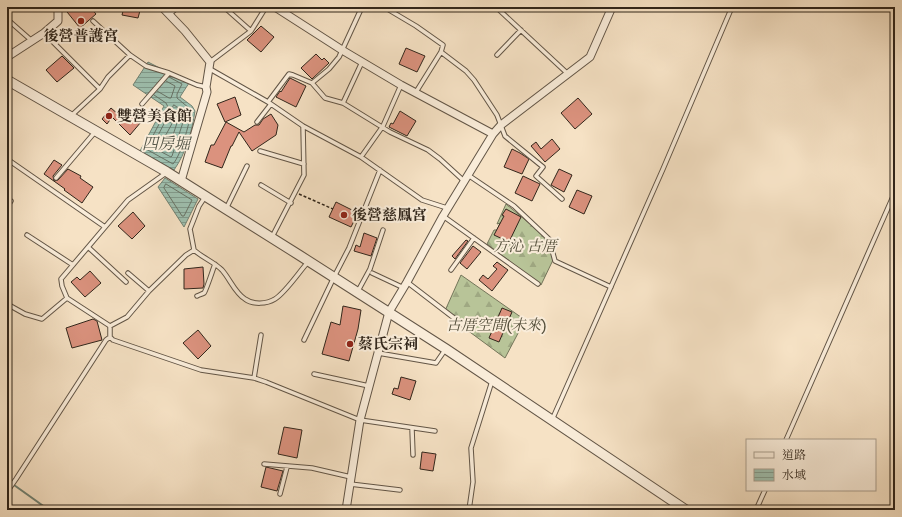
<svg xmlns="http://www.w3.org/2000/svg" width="902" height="517" font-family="'IM FELL DW Pica','Noto Serif TC',serif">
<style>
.forest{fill:url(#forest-firs);stroke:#74755a}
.water{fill:url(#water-rules);stroke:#728273}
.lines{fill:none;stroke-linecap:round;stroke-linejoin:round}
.shore{stroke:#687264;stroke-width:1}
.stream{stroke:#728273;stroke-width:2}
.building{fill:#db927e;stroke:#31261b}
.service-casing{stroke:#625546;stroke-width:5.5}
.minor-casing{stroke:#625546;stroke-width:9}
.tertiary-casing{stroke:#625546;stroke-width:11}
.path{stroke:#31261b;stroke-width:1.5;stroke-dasharray:3 2;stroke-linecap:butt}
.service{stroke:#f9ecd9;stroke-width:3.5}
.minor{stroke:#f9ecd9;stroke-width:7}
.tertiary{stroke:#f9ecd9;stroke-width:9}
.poi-dot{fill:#8f2418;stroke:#f9ecd9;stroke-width:1.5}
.labels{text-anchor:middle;stroke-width:4;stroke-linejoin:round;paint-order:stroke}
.poi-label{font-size:15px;font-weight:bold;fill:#31261b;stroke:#f9ecd9;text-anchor:start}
.park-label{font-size:15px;font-style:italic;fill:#534e3a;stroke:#f9ecd9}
.water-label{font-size:16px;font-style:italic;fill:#525447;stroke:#f9ecd9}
</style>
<defs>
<pattern id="forest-firs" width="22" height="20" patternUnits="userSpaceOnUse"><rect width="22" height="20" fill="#b8c498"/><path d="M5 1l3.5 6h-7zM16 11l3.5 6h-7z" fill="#9fa882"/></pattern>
<pattern id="water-rules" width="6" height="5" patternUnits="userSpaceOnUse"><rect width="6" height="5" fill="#9ebfae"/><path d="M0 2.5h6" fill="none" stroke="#819b8d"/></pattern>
</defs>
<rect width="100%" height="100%" fill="#f6e2c5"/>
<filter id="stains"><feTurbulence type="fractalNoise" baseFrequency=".005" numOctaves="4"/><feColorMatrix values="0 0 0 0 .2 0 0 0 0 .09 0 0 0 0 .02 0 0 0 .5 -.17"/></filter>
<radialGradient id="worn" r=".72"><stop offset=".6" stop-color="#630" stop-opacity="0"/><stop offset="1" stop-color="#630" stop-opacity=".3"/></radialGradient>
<!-- forest -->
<path class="forest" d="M506 204 541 233 548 242 553 260 541 285 487 244 494 230H497L500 223 497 224Z
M461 275 525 320 505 358 444 313Z"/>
<!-- water -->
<path class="water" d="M148 62 189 83 180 97 192 106 195 111C192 131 186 153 174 170L140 151 164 106 133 85Z
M165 178 198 199 184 227 158 187Z"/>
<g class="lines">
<!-- shore -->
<path class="shore" d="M157 91 169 98H171L175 86 166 81
M154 95 166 103 168 107 146 149 173 164C181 155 189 125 191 112L189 108 177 98V94L182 84 169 77
M174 105 186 113 172 156 171 157 154 148 153 146Z
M177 117 178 120 169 147 167 148 162 146 161 144 175 118Z
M166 184 192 200 184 216H182L164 188Z"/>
<!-- stream -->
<path class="stream" d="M7 480 49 510"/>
</g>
<!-- building -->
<path class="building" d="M63 7H90L96 14 80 28Z
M124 7H141L138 18 122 15Z
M261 26 274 37 261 52 247 40Z
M406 48 425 56 417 72 399 64Z
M316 54 322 60 324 58 329 63 312 79 301 68Z
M62 56 74 68 57 82 46 70Z
M290 78 306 86 296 107 276 97 280 91 281 92Z
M235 97 241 115 225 122 217 104Z
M578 98 592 114 575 129 561 113Z
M126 107 141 122 130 135 112 117 107 124 102 119 111 108 119 115Z
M400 111 416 121 407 136 389 127 391 123 393 124Z
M271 114 278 125 276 135 252 151 239 132 232 146H231L222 168 205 162 211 145H214L226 122 244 132 255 125H259L263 119Z
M552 139 560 149 545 162 531 146 536 142 541 149Z
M512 149 520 153 529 159 522 174 504 167Z
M54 160 62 165 53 176 54 181 58 180 68 169 81 176 80 178 93 187 82 203 64 190 65 189 44 174Z
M559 169 572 175 564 192 551 185Z
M523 176 540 184 532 201 515 193Z
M577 190 592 196 584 214 569 207Z
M336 202 358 213 351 227 329 217Z
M506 209 521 217 509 242 494 235 504 216 502 215Z
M133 212 145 226 132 239 118 226Z
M364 233 377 238 371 256 354 251 356 245 360 247Z
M466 240 468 241 455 259 452 256Z
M473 246 481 252 467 269 460 263Z
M497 262 508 270 492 291 479 280 483 275 488 279 497 269 493 266Z
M203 267 204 284 203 288 184 289V269Z
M90 271 101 283 85 297 71 282 77 277 80 280Z
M343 306 361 310 358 329 349 361 322 354 331 322 340 325Z
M502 308 512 312 499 342 489 338Z
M93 319 97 321 102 340 72 348 66 328Z
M198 330 211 346 198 359 183 343Z
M401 377 416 381 410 400 392 394 394 388 398 389Z
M284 427 302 430 297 458 278 454Z
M422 452 436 454 433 471 420 469Z
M266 467 283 471 277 491 261 487Z"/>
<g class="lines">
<defs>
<path id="service" d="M224 7 251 31
M384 7 416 26 443 45 441 52 466 71 474 80 497 115 505 136 543 167 536 176 562 199
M496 7 568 74
M169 15 178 7
M7 19 32 41
M93 21 130 55 146 66 169 73 197 85 206 87
M44 33 100 89
M497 55 521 30
M210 62 251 31 266 7
M210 69 268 102 303 126 361 157 422 200 447 208
M312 83 329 69 339 57 362 7
M7 90 10 83
M416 92 441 52
M268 102 289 74 293 75 312 83 325 98 343 103 390 132 428 150 440 159 464 181
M343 103 362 62
M142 104 169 73
M71 116 100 89 108 77 130 55
M257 122 271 104
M260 151 304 164
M361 157 383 126 401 85
M7 159 105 227
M468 175 514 206 549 239 555 261 611 287
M56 178 95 132
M261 185 291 203
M7 199 11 201 7 207
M226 209 247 166
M443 216 538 284
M27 235 73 265
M272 237 304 175 303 126
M88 247 126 282
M194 250C203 258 214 262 222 270 230 279 235 293 245 299 253 305 267 304 275 299 286 292 299 272 308 262
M451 270 474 238
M128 273 149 291
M372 273 404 288
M407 282 467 328
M358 291 370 269 383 230
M197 296C199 295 202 294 204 293 206 291 213 269 215 264
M67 298 62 286 61 279 128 200 166 173
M7 304 25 314 42 319 67 298 110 326V337L113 340 201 370 254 378 266 382 360 420 435 431
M110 326 127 317 149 291 186 255 194 250 190 229 199 206 205 197
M304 340 334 277 349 248 380 170
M378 353 436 363 445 350
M314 374 369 386
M254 378 261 335
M552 420 663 169 732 7
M412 429 413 455
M786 440 895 192
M264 464 312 468 351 477
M350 484 400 490
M7 489H9L16 479 106 340 110 337
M280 494 287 467
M469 510 473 482 471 448 492 381
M756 510 765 490"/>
<path id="minor" d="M162 7 185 31 210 62 206 87 207 92 181 181
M275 7 342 50 401 85 493 134
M7 57 44 33 58 21V7
M346 510 360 420 389 312 407 282 443 216 493 134 501 125 590 57 612 7"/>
<path id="tertiary" d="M7 80 167 172 299 255 446 349 686 510"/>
</defs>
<!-- service casing -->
<use href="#service" class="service-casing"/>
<!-- minor casing -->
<use href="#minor" class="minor-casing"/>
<!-- tertiary casing -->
<use href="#tertiary" class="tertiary-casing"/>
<!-- path -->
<path class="path" d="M299 194 333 209"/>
<!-- service -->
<use href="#service" class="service"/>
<!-- minor -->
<use href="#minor" class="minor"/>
<!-- tertiary -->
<use href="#tertiary" class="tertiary"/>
</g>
<!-- markers -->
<g class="poi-dot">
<circle cx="81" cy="21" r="4"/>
<circle cx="109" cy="116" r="4"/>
<circle cx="344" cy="215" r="4"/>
<circle cx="350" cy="344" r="4"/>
</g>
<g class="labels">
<!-- poi labels -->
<g class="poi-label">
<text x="81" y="41" text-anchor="middle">後營普護宮</text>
<text x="117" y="121">雙營美食館</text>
<text x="352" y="220">後營慈鳳宮</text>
<text x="358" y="349">蔡氏宗祠</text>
</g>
<!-- park labels -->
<g class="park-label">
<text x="525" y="251">方沁 古厝</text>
<text x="496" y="330">古厝空間(未來)</text>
</g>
<!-- water labels -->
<g class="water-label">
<text x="166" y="149">四房堀</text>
</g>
</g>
<!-- margin -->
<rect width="902" height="517" fill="none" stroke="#f6e2c5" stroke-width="24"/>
<rect x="8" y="8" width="886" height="501" fill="none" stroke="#31261b" stroke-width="2"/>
<rect x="12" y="12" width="878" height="493" fill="none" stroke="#31261b"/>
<!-- legend -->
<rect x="746" y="439" width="130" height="52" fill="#f9ecd9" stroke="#a99d8d"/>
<rect x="754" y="452" width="20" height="6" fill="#f9ecd9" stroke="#a99d8d"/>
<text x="782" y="459" font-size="12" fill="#31261b">道路</text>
<rect x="754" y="469" width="20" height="12" fill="url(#water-rules)" stroke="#a99d8d"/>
<text x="782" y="479" font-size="12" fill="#31261b">水域</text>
<rect width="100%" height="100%" filter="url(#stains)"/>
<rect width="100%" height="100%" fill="url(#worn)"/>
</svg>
